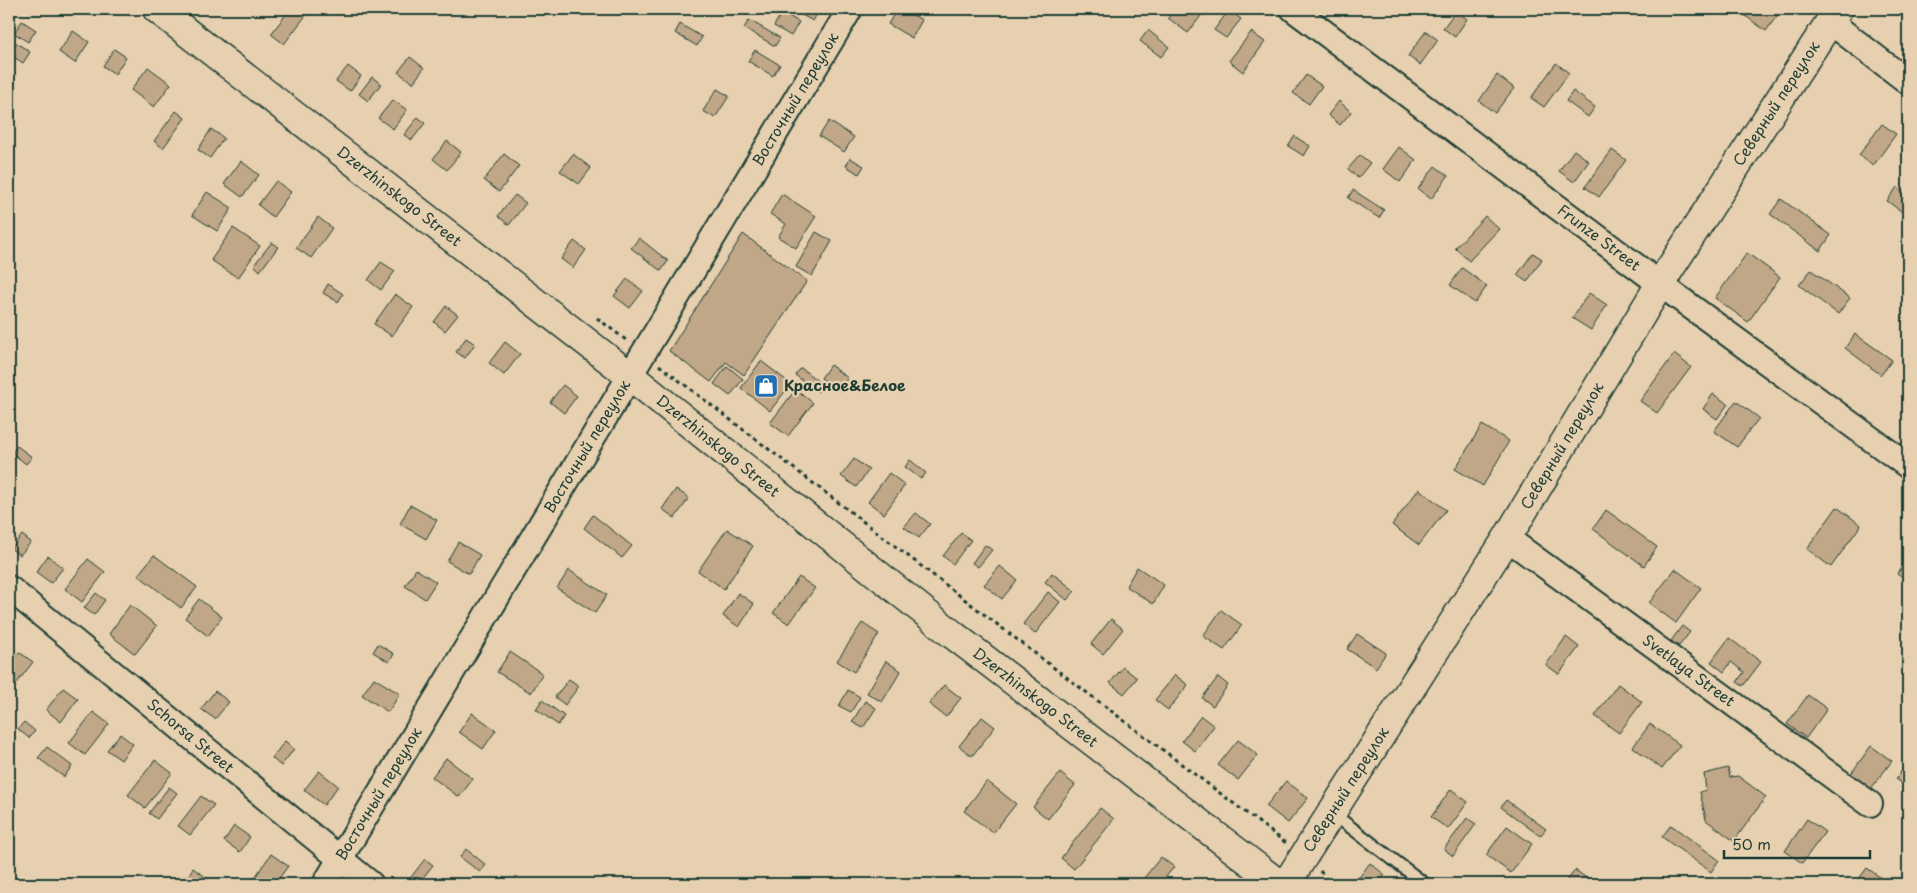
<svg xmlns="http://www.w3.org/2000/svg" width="1917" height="893" font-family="'Playpen Sans',sans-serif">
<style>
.building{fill:#c0a788;stroke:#1f3d34}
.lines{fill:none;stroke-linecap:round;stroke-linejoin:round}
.service-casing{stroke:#1f3d34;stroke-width:15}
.minor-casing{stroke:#1f3d34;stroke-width:28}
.tertiary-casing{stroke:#1f3d34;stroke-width:31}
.path{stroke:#1f3d34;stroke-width:3;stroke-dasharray:4 4;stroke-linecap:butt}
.service{stroke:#e6d0af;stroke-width:11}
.minor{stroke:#e6d0af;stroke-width:24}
.tertiary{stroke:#e6d0af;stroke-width:28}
.labels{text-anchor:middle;stroke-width:4.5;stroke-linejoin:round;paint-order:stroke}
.street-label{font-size:15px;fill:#1f3d34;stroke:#e6d0af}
.poi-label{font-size:15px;font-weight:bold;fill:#1f3d34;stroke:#e6d0af;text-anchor:start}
</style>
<rect width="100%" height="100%" fill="#e6d0af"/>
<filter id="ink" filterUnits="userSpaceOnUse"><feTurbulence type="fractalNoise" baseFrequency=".02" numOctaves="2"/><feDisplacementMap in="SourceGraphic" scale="10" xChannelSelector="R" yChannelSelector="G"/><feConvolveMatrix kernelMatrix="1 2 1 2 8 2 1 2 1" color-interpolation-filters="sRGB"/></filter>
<g filter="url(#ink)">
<!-- building -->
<path class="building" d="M290 9H299L307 14 284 44 271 34Z
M795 9H809L817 14 813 21 794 11Z
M897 9H902L922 20 912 38 888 24Z
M1175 9H1206L1188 33 1168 18Z
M1736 9H1782L1766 31Z
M1229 10 1241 19 1226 38 1214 30Z
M1456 11 1467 19 1455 37 1443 28Z
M782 12 799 22 791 36 774 26Z
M749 20 780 38 775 46 744 28Z
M22 21 36 30 28 42 14 33Z
M680 24 702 37 697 46 675 33Z
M1148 30 1169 47 1161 57 1140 41Z
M73 31 89 42 75 63 59 52Z
M1426 31 1438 40 1420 65 1408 56Z
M1251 32 1265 42 1243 72 1229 61Z
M15 42 30 52 23 63 9 54Z
M114 49 126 57 115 74 103 66Z
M755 50 780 65 773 76 748 61Z
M410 57 424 68 413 83 398 72Z
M1556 63 1569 73 1544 107 1531 98Z
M348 66 361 76 350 91 336 81Z
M148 67 171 84 154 107 131 90Z
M1306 75 1322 86 1309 104 1293 93Z
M1497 75 1514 88 1495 113 1479 101Z
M372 77 381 84 368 101 359 94Z
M717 89 729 96 715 118 703 111Z
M1573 91 1595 107 1588 117 1566 101Z
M393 100 407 110 393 129 378 118Z
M1339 101 1351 112 1340 125 1328 115Z
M176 111 185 118 163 148 154 141Z
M418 117 425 123 412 140 404 135Z
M829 121 854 137 844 152 819 136Z
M1882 124 1896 134 1873 166 1859 155Z
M211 129 224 138 210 158 198 150Z
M1294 136 1310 146 1304 156 1288 146Z
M447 141 461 152 447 170 433 159Z
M1399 147 1416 160 1400 182 1383 169Z
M1574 150 1589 161 1574 182 1559 171Z
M1612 150 1626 160 1599 197 1585 187Z
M504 154 519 166 499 192 484 180Z
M573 154 591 168 579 184 560 171Z
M1360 155 1370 163 1358 178 1348 169Z
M850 158 864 166 859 174 846 166Z
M241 161 259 175 242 197 224 184Z
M1435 166 1448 176 1431 199 1418 189Z
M276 181 291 192 273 217 258 205Z
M1897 187 1908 196V216L1887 201Z
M1353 190 1384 210 1379 218 1348 198Z
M207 192 232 208 217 231 192 215Z
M782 194 816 216 796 248 778 237 786 224 770 214Z
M515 195 526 203 509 225 498 216Z
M1781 199 1831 235 1820 251 1770 214Z
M1485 216 1499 229 1469 261 1455 248Z
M318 217 332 228 311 258 296 248Z
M233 228 260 246 238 278 211 260Z
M816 232 832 241 812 276 796 267Z
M743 234 807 281 744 375 726 362 711 382 669 351Z
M639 238 668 261 661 271 631 248Z
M574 241 586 250 573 268 561 259Z
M272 242 278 247 260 271 254 265Z
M1533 253 1542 259 1527 282 1517 275Z
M1747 253 1780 277 1748 322 1715 298Z
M381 262 395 271 381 290 368 280Z
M1462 268 1487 286 1475 303 1450 285Z
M1811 270 1850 298 1838 314 1799 285Z
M627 279 643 291 630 308 614 296Z
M328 284 343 294 338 302 323 293Z
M1589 293 1607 305 1591 330 1572 318Z
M395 294 413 307 392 336 374 324Z
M446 306 458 315 445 331 434 322Z
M1855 334 1892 360 1881 375 1845 348Z
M466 338 475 344 465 358 456 352Z
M505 342 520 354 504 375 489 363Z
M1674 354 1691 367 1657 413 1640 401Z
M761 361 791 384 770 411 741 388Z
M830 365 848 378 838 391 821 378Z
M727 366 743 379 730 396 714 384Z
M801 368 823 385 818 392 795 375Z
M563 385 577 396 564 413 550 402Z
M796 389 813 403 788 436 770 423Z
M1713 394 1728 404 1717 419 1703 409Z
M1736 401 1759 418 1737 447 1714 431Z
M1482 425 1509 441 1483 486 1455 469Z
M17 446 32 457 26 464 12 453Z
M854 459 869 470 856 487 841 476Z
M910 460 926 473 921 479 905 467Z
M889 473 905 485 884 514 868 502Z
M676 489 689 498 675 518 662 509Z
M1419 489 1446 510 1419 545 1392 525Z
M410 505 437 520 426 539 400 524Z
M1837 507 1861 525 1831 567 1807 549Z
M1606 510 1657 547 1644 566 1593 529Z
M916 513 930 524 919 538 904 527Z
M593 515 632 546 622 558 584 528Z
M727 529 753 546 724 589 698 571Z
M961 533 971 540 953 564 943 556Z
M22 535 31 542 20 555 11 549Z
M458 542 480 555 469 574 447 561Z
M985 545 992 550 978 567 972 563Z
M154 555 197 587 181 608 138 575Z
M48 556 63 568 51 583 36 572Z
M88 559 105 572 82 602 65 589Z
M1908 559V582L1897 574Z
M1000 566 1017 580 1002 599 984 585Z
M1137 567 1164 585 1153 604 1126 586Z
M416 569 436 582 425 599 405 586Z
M1675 569 1701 588 1676 623 1649 603Z
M569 570 607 595 595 613 557 588Z
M1052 573 1075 591 1067 600 1045 582Z
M799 577 815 588 789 624 773 613Z
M1048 592 1060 602 1035 634 1023 624Z
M96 593 105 600 94 615 84 608Z
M738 593 754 604 739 627 723 616Z
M199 599 222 617 208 636 185 618Z
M130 605 157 626 135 654 109 634Z
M1221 610 1242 625 1224 650 1203 636Z
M1111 619 1123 629 1103 654 1091 644Z
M862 623 879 634 854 672 837 661Z
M1682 626 1690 632 1679 646 1671 641Z
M1357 634 1386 653 1376 668 1347 649Z
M1566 637 1579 647 1559 674 1546 665Z
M1729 638 1761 662 1743 686 1737 682 1744 672 1731 662 1724 672 1711 662Z
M378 644 394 654 389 662 373 652Z
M19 652 33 662 13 688 9 684V666Z
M510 652 543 674 531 693 497 672Z
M886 661 901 671 882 702 867 693Z
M1123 667 1137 678 1124 694 1110 683Z
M1175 675 1188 685 1168 710 1155 700Z
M1218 677 1228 685 1213 706 1202 698Z
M374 678 400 694 388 712 362 695Z
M569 679 579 686 565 705 555 697Z
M1618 684 1642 702 1619 733 1595 716Z
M944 685 961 698 946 717 929 704Z
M63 688 78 699 61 722 46 710Z
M848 690 860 697 851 712 839 706Z
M215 691 229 702 215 719 201 709Z
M1808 695 1827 709 1806 738 1787 724Z
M542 700 564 716 558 725 536 709Z
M865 701 876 708 863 728 852 722Z
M93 712 109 724 85 755 69 743Z
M472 713 496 730 483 749 459 732Z
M1201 716 1214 726 1195 751 1182 741Z
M982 717 995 727 972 756 959 746Z
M24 722 35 731 29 738 18 729Z
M1650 724 1680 745 1662 769 1633 747Z
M120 734 133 744 121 760 107 750Z
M1238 740 1258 755 1238 780 1218 765Z
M285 741 294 749 281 766 272 758Z
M1871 746 1892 761 1870 790 1850 775Z
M47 747 72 766 64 777 38 758Z
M446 758 473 779 459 797 432 777Z
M155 760 172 773 145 808 128 795Z
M1908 762V788L1896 779Z
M1728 768 1730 777 1738 776 1766 797 1734 841 1706 820 1700 792 1706 790 1704 774Z
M319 771 338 786 324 805 304 790Z
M1060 773 1075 785 1048 819 1033 807Z
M987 781 1016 804 993 833 964 811Z
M1286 781 1308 798 1288 823 1266 806Z
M169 787 177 793 157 819 149 813Z
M1451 789 1468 802 1448 829 1431 817Z
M201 796 214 805 190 835 178 826Z
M1506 800 1546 829 1540 836 1501 807Z
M1100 808 1114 819 1074 869 1061 858Z
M1467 818 1476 824 1453 856 1444 849Z
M1807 819 1825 832 1802 863 1785 851Z
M1671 825 1719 860 1711 872 1662 837Z
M234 826 250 837 240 852 224 841Z
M1507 826 1532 844 1511 873 1486 855Z
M466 849 486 865 480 872 460 857Z
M271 854 288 866 275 884H253L251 883Z
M1161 857 1174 867 1160 884H1152L1144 878Z
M425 859 433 865 418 884H411L408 881Z
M1370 863 1385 875 1377 884H1354Z
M193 868 214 883 213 884H197L187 877Z
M1867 868 1888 883 1887 884H1855Z
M1575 870 1595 884H1565Z"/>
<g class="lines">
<defs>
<path id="service" d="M1332 813 1425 884"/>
<g id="minor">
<path id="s1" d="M1293 9 1660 284 1908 466"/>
<path d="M1829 21 1908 82"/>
<path id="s2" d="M1507 538 1870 804"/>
<path id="s3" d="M9 588 371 884"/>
<path id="s4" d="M325 884 850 9"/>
</g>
<g id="tertiary">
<path id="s5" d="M157 9 629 375 952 634 1279 884"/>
<path id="s6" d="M1286 884 1507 538 1660 284 1838 9"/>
</g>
</defs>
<!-- service casing -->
<use href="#service" class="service-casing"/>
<!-- minor casing -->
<use href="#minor" class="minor-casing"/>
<!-- tertiary casing -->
<use href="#tertiary" class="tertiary-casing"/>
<!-- path -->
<path class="path" d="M597 318 626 340
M659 365 1045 661 1286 843
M1320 871 1330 884"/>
<!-- service -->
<use href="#service" class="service"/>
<!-- minor -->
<use href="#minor" class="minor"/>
<!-- tertiary -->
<use href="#tertiary" class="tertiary"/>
</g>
</g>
<!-- icons -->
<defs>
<symbol id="shop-square" viewBox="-11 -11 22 22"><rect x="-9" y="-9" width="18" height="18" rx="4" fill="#1f6fb2" stroke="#e6d0af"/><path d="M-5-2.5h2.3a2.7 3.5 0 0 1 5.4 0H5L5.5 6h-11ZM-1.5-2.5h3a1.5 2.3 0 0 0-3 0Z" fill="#fff"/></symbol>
</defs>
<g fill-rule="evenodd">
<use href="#shop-square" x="752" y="372" width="28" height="28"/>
</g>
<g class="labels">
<!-- street labels -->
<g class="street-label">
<text dy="5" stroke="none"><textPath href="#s4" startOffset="915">Восточный переулок</textPath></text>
<text dy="5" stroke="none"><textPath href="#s6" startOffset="922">Северный переулок</textPath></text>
<text dy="5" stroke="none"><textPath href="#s5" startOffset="306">Dzerzhinskogo Street</textPath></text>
<text dy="5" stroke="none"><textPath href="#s1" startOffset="382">Frunze Street</textPath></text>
<text dy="5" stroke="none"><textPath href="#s4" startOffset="510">Восточный переулок</textPath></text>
<text dy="5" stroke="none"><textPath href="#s5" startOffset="711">Dzerzhinskogo Street</textPath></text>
<text dy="5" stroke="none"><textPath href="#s6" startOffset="518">Северный переулок</textPath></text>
<text dy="5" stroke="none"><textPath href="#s2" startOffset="225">Svetlaya Street</textPath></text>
<text dy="5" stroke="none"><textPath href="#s5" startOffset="1116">Dzerzhinskogo Street</textPath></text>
<text dy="5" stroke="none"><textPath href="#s3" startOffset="234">Schorsa Street</textPath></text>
<text dy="5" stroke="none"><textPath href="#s6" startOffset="112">Северный переулок</textPath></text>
<text dy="5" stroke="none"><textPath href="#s4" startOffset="105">Восточный переулок</textPath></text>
</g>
<!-- poi labels -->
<g class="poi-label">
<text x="784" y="391">Красное&amp;Белое</text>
</g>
</g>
<!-- margin -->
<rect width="1917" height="893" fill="none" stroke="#e6d0af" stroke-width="30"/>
<rect x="15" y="15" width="1887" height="863" fill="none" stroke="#1f3d34" stroke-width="2" filter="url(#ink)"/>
<!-- scale -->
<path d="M1724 850v8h146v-8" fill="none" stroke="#1f3d34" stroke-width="2.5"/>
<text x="1732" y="850" font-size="15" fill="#1f3d34" stroke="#e6d0af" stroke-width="4" paint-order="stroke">50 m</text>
</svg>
